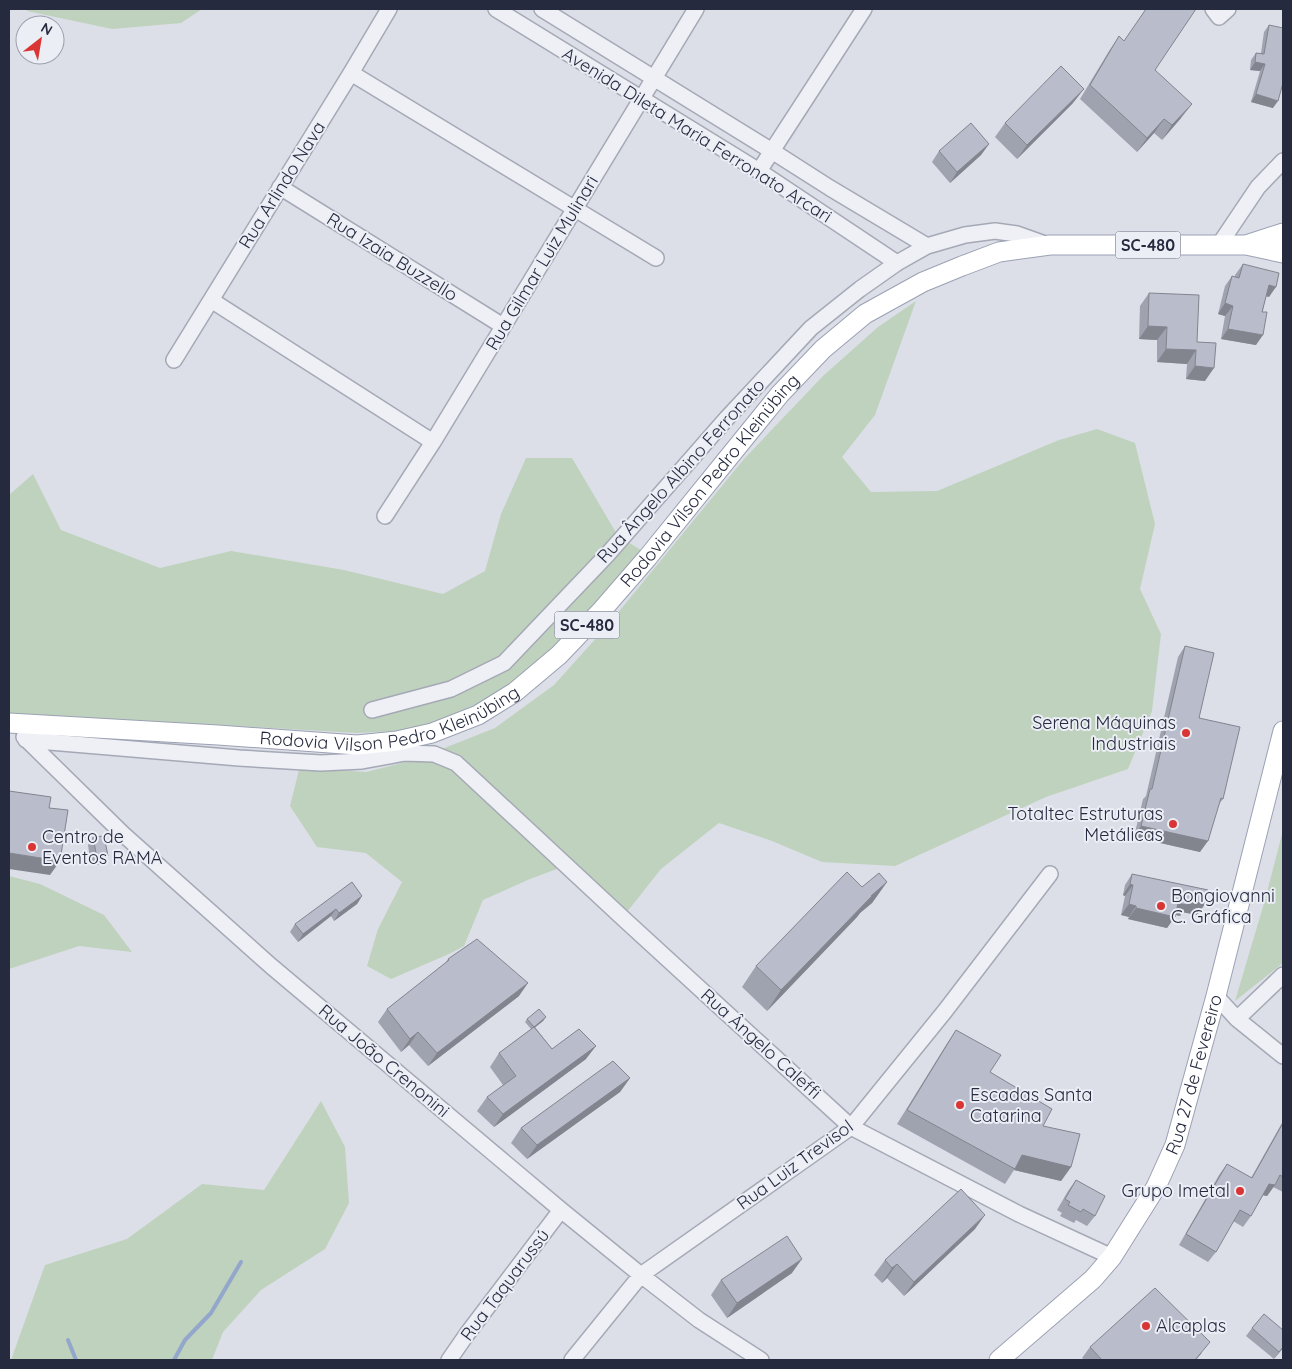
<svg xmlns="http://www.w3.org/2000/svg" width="1292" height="1369" font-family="Quicksand,sans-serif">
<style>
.green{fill:#bfd2bd}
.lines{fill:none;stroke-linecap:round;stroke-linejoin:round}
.stream{stroke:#93a6cc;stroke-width:4}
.minor-casing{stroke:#a5a9b5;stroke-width:18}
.major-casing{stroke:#9ba1b4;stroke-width:21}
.minor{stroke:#eff0f6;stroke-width:15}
.major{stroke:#fff;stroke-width:19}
.wall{fill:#9fa3af}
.shaded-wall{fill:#82848e}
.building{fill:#b9bdcb;stroke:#82848e}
.poi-dot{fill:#d93534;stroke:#eceef5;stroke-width:2}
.labels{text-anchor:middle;stroke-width:4;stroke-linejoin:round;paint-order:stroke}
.shield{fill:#eceef5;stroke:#616576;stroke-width:1}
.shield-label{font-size:16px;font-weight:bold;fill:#252a3f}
.street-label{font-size:18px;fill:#252a3f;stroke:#eceef5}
.poi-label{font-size:18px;fill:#252a3f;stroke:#eceef5;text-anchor:start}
</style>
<rect width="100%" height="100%" fill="#dcdfe8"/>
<!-- green -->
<path class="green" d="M27 9H202L181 23 112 29 27 11Z
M916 301 875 415 842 457 871 492 937 491 1059 440 1097 429 1135 443 1155 524 1140 589 1161 634 1152 711 1128 769 1046 797 895 866 822 862 772 841 719 823 661 869 627 912 614 899 573 863 530 879 483 900 464 946 449 954 391 979 367 966 378 929 402 882 366 853 317 847 290 806 299 770 322 769 366 772 414 760 495 728 554 685 607 626 744 459 823 376 878 327Z
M526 458H572L618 536 641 550 557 647 524 674 479 703 426 726 395 731 357 733 9 713V495L33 474 61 530 160 568 231 551 344 570 443 594 485 571 501 514Z
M1283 830V963L1235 1001 1265 900Z
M9 876 40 884 104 915 132 952 79 946 9 969Z
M321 1101 345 1147 349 1203 325 1249 261 1290 223 1332 212 1360H11L45 1265 127 1239 202 1184 264 1190Z"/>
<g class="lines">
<!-- stream -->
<path class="stream" d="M68 1340 76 1360
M174 1360 185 1340 211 1313 241 1262"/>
<defs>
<path id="minor" d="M496 9 759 171 897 263
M542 9 772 151 830 188 927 246
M1213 9 1219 17 1228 9
M351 73 656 258
M759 171 864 9
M280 187 503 326
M1219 245 1258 187 1283 161
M211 300 433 442
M174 360 351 73 389 9
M385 516 433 442 696 9
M372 710 451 689 504 663 607 555 727 418 811 328 860 289 897 263 927 246 965 235 995 231 1017 234 1048 245
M24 737 123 834 271 966 561 1210 641 1275 699 1320 761 1360
M26 740 239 758 321 763 362 761 405 753 434 754 456 763 626 921 851 1127 1019 1214 1112 1257
M1216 996 1237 1019 1283 1056
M1237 1019 1283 975
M449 1360 467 1334 561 1210
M572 1360 641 1275 851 1127 945 1011 1050 874"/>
<g id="major">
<path d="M1249 244 1283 233"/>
<path id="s1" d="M9 723 218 735 357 745 397 741 432 733 478 715 515 692 559 655 602 610 648 557 780 394 823 349 865 314 923 282 962 266 999 252 1050 245H1246L1283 253"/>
<path id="s2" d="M999 1360 1093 1279 1112 1257 1156 1187 1175 1145 1216 996 1283 731"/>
</g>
</defs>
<!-- minor casing -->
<use href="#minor" class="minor-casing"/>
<!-- major casing -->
<use href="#major" class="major-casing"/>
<!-- minor -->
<use href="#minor" class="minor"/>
<!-- major -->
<use href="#major" class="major"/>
</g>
<!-- wall -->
<path class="wall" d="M1269 25 1273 108 1251 102 1260 71 1250 70 1251 60 1256 53H1261L1264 32Z
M1119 36 1155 70 1181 118 1162 140 1154 133 1137 152 1080 99 1109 51Z
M1073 103 1017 159 995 137 1005 123Z
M989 144 981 155 950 183 932 162 939 151Z
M1243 264 1269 297 1266 296 1256 345 1221 339 1225 316 1218 314 1225 286 1232 276 1235 277V275Z
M1149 293 1197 342 1205 381 1186 379 1187 364 1157 362V340L1139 339 1140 306Z
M1185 646 1199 718 1223 799 1219 804 1200 852 1134 837 1143 799 1146 796 1178 657Z
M93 837 102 864 91 865 88 845Z
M1132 874 1205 904 1197 915 1182 912 1180 916 1175 915 1167 928 1128 919 1129 917 1121 915 1125 896 1123 895 1125 885Z
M887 882 872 903 860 913 857 917 767 1011 742 987 756 966 862 887Z
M362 896 357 904 334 921 331 916 298 942 290 932 295 924Z
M448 959 519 996 428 1066 409 1045 401 1052 378 1022 387 1009 444 965Z
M546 1017 543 1021 535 1027 552 1049 586 1059 494 1127 477 1111 487 1097 503 1085 490 1067 499 1053 531 1029 525 1022 527 1019Z
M956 1030 990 1072 1043 1126 1071 1167 1061 1181 1014 1170 1005 1184 897 1124 946 1045Z
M630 1078 620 1092 527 1159 511 1143 521 1128Z
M1283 1121V1192L1273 1187 1267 1196 1263 1195 1251 1216 1243 1227 1233 1221 1216 1252 1208 1262 1179 1245 1219 1175 1227 1164 1251 1178Z
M1076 1180 1095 1216 1087 1226 1076 1220 1074 1223 1060 1216 1062 1213 1057 1210 1068 1191Z
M975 1229 904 1296 887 1278 882 1283 874 1275 885 1260Z
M792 1273 727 1318 711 1295 721 1280Z
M1252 1328 1283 1348 1274 1359 1246 1336Z
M1090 1347 1202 1353 1196 1360H1085L1082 1358Z"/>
<!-- shaded-wall -->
<path class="shaded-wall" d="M1255 62 1265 64 1260 71 1250 70Z
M1084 89 1073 103 1017 159 1027 145Z
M1256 94 1278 101 1273 108 1251 102Z
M1192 104 1181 118 1162 140 1172 125Z
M1164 119 1154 133 1137 152 1147 138Z
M989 144 981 155 950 183 957 172Z
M1269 285 1276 287 1269 297 1262 295Z
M1225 303 1233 306 1225 316 1218 314Z
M1148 326 1167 327 1157 340 1139 339Z
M1228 329 1263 335 1256 345 1221 339Z
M1166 349 1196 350 1187 364 1157 362Z
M1195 366 1214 368 1205 381 1186 379Z
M1141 826 1208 841 1200 852 1134 837Z
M9 853 60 861 50 875 9 869Z
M108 856 102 864 91 865 97 858Z
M887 882 872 903 860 913 857 917 767 1011 781 990 871 896Z
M1130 884 1133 885 1125 896 1123 895Z
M362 896 357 904 334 921 339 913Z
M1188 900 1205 904 1197 915 1182 912 1180 916 1170 913 1178 903Z
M1129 904 1136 906 1129 917 1121 915Z
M1136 908 1175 917 1167 928 1128 919Z
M336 909 331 916 298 942 303 934Z
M528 983 519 996 428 1066 437 1053Z
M546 1017 543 1021 532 1030 534 1027Z
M418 1032 409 1045 401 1052 410 1039Z
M596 1046 586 1059 494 1127 503 1114Z
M630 1078 620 1092 527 1159 537 1145Z
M1022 1155 1071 1167 1061 1181 1014 1170Z
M1269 1184 1275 1185 1267 1196 1262 1195Z
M985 1215 975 1229 904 1296 914 1282Z
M802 1259 792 1273 727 1318 737 1303Z
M897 1264 887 1278 882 1283 892 1268Z
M1283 1347V1348L1274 1359 1279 1352Z"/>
<!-- building -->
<path class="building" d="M1146 9H1196L1155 70 1192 104 1172 125 1164 119 1147 138 1090 85 1119 36 1124 41Z
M1269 25 1283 28V83L1278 101 1256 94 1265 64 1255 62 1256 53 1264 54Z
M1061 66 1084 89 1027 145 1005 123Z
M971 123 989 144 957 172 939 151Z
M1243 264 1279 273 1276 287 1269 285 1262 312H1267L1263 335 1228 329 1233 306 1225 303 1232 276 1239 278Z
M1149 293 1199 295 1197 342 1216 343 1214 368 1195 366 1196 350 1166 349 1167 327 1148 326Z
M1185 646 1214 653 1199 718 1240 727 1223 799 1221 798 1208 841 1141 826 1150 789H1152Z
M9 791 51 797 49 808 68 810 60 861 9 853Z
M104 836 108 856 97 858 93 837Z
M847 872 862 887 879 873 887 882 871 896H872L781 990 756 966Z
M1132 874 1208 890 1205 904 1188 900 1187 905 1178 903 1175 917 1136 908V906L1129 904 1133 885 1130 884Z
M352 882 362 896 339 913 336 909 303 934 295 924Z
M477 939 528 983 437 1053 418 1032 410 1039 387 1009 449 960 448 959Z
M539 1009 546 1017 534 1027 527 1019Z
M534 1027 552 1049 579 1029 596 1046 503 1114 487 1097 516 1076 499 1053Z
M956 1030 1001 1055 990 1072 1052 1109 1043 1126 1080 1134 1071 1167 1022 1155 1015 1169 907 1110Z
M613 1061 630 1078 537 1145 521 1128Z
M1283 1123V1177L1280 1175 1275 1185 1269 1184 1251 1216 1240 1210 1216 1252 1186 1234 1227 1164 1252 1178Z
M1076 1180 1105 1196 1095 1216 1083 1209 1081 1212 1068 1205 1070 1202 1065 1199Z
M961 1189 985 1215 914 1282 897 1264 892 1268 885 1260Z
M787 1236 802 1259 737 1303 721 1280Z
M1155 1288 1210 1342 1195 1360H1102L1090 1347Z
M1264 1314 1283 1330V1347L1279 1352 1252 1328Z"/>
<!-- markers -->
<g class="poi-dot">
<circle cx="1186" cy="733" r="5"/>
<circle cx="1173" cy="824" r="5"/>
<circle cx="32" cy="847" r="5"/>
<circle cx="1161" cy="906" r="5"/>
<circle cx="960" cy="1105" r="5"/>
<circle cx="1240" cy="1191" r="5"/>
<circle cx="1146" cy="1326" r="5"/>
</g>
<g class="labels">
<!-- shield labels -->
<g class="shield">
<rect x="1115.5" y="231.5" width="65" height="27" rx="4"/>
<rect x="554.5" y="611.5" width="65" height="27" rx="4"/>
</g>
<g class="shield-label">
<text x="1148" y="251">SC-480</text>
<text x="587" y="631">SC-480</text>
</g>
<!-- street labels -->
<g class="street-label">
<text transform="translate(697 135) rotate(32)" y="6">Avenida Dileta Maria Ferronato Arcari</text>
<text transform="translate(282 185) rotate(-58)" y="6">Rua Arlindo Nava</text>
<text transform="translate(392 257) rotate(32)" y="6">Rua Izaia Buzzello</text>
<text transform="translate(542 263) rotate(-59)" y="6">Rua Gilmar Luiz Mulinari</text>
<text transform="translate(681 471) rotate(-48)" y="6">Rua Ângelo Albino Ferronato</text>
<text dy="6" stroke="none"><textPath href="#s1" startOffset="806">Rodovia Vilson Pedro Kleinübing</textPath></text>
<text dy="6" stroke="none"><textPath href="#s1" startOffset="386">Rodovia Vilson Pedro Kleinübing</textPath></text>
<text transform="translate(761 1044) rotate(42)" y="6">Rua Ângelo Caleffi</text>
<text transform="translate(384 1061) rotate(40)" y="6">Rua João Crenonini</text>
<text dy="6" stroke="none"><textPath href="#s2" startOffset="355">Rua 27 de Fevereiro</textPath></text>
<text transform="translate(795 1165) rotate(-36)" y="6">Rua Luiz Trevisol</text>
<text transform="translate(505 1285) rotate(-53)" y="6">Rua Taquarussú</text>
</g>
<!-- poi labels -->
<g class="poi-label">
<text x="1176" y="729" text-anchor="end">Serena Máquinas<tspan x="1176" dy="21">Industriais</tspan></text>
<text x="1163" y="820" text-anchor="end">Totaltec Estruturas<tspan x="1163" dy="21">Metálicas</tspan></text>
<text x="42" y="843">Centro de<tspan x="42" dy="21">Eventos RAMA</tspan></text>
<text x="1171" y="902">Bongiovanni<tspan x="1171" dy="21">C. Gráfica</tspan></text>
<text x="970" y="1101">Escadas Santa<tspan x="970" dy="21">Catarina</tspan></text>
<text x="1230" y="1197" text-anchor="end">Grupo Imetal</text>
<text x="1156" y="1332">Alcaplas</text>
</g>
</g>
<!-- border -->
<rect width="1292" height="1369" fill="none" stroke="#252a3f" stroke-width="20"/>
<!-- north arrow -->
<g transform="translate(40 40) rotate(31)"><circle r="24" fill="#eceef5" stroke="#9ca0ac"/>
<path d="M0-4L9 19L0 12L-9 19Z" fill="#d93534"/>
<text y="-8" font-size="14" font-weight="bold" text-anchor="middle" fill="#252a3f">N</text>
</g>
</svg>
